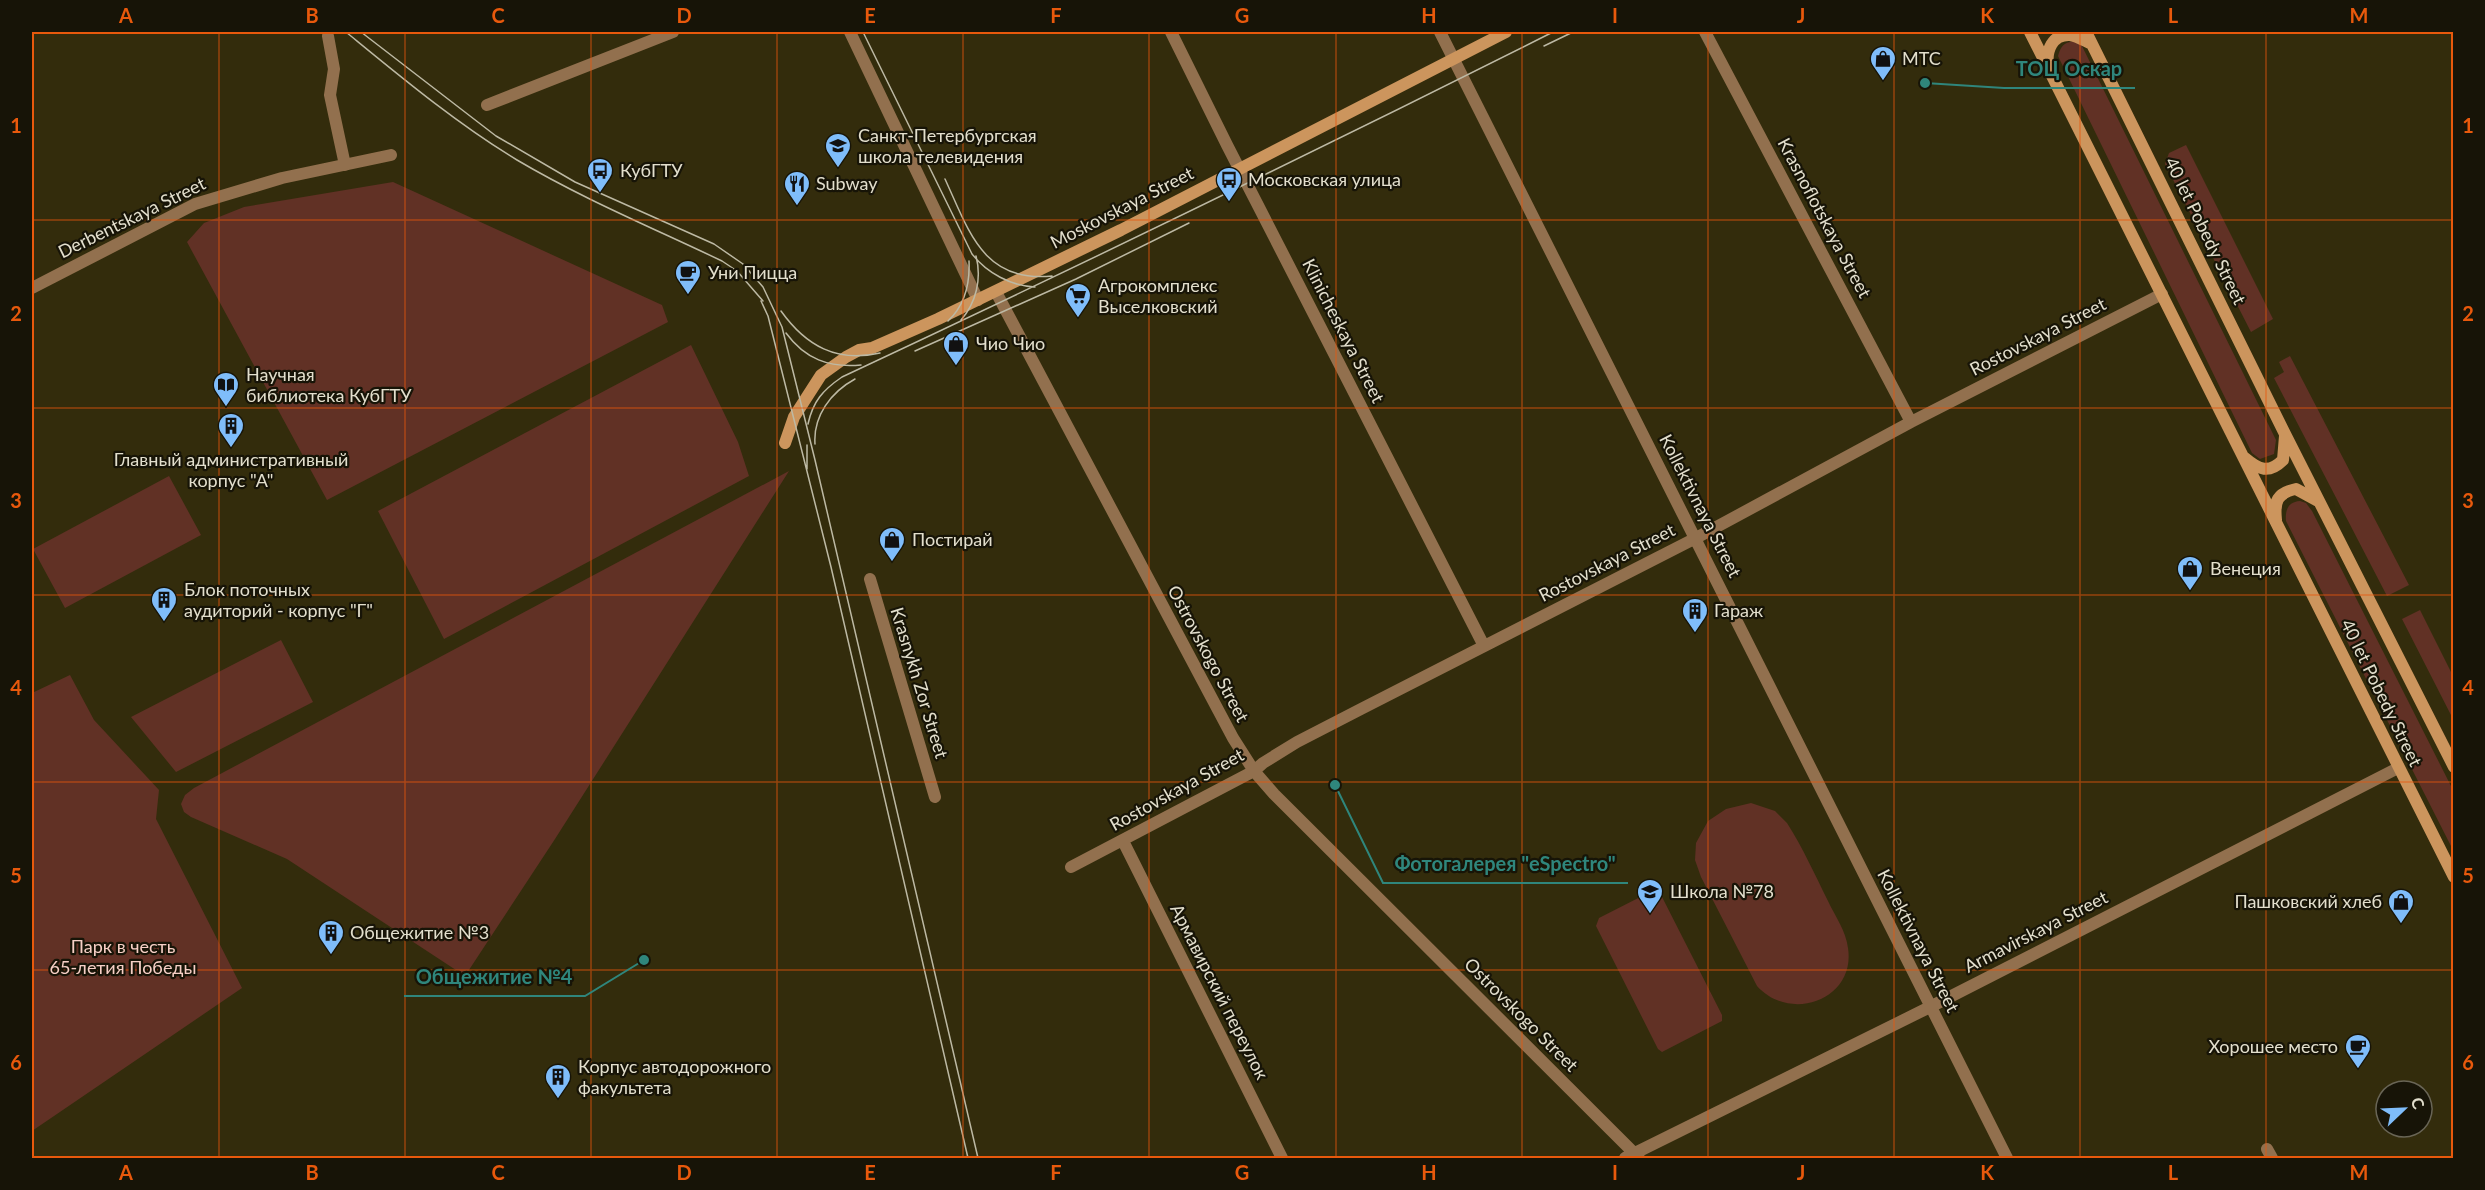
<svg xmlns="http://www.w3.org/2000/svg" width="2485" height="1190" font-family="Lato,sans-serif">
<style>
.green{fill:#613125}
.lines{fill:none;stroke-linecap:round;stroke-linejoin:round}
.street{stroke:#92704e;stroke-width:12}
.secondary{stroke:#cc955d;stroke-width:12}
.tram{stroke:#bdb9a4;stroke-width:1.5}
.grid{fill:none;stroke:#e8590c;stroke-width:1.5;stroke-opacity:0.55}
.labels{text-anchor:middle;stroke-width:4.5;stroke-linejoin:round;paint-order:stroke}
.poi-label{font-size:18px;fill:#e3dfcd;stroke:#171407;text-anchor:start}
.street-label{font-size:18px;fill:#e3dfcd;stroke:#171407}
.park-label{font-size:18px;fill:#f6cfc5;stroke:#171407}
.leader{fill:none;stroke:#2f867c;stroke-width:2}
.callout-dot{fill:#2f867c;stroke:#171407;stroke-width:2}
.callout-label{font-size:20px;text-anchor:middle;font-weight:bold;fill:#2f867c;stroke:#171407;stroke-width:4.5;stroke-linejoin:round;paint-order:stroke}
.neatline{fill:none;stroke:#e8590c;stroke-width:2}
.grid-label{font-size:20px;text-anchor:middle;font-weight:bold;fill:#e8590c}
</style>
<rect width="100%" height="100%" fill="#332c0c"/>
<!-- green -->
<path class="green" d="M2074 41 2082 46 2276 440 2274 454 2260 459 2252 453 2058 56C2061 46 2063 43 2074 41Z
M2186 145 2273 319 2251 332 2165 164 2169 153Z
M393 182 662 305 668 322 327 500 187 242 204 223 244 207Z
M691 345 738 442 749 476 444 639 378 511Z
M2290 356 2409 585 2387 596 2274 378 2284 372 2279 362Z
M789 471 555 839 465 976 287 859 191 817 184 812 181 804 185 795 194 788Z
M169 476 201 535 65 608 33 549Z
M2300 501 2306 503 2312 511 2453 790V850L2286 521C2285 510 2288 502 2300 501Z
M2420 610 2453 676V719L2402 619Z
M281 640 313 702 176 772 131 717Z
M70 675 94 720 159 790 156 819 242 988 32 1131V693Z
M1751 803 1775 811 1787 823C1803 848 1815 875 1828 901 1835 916 1846 931 1848 948 1856 1000 1790 1023 1757 986L1701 877 1695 860 1696 843 1708 821 1726 809Z
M1652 891 1660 893 1722 1015V1021L1662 1052 1658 1049 1596 926 1599 918Z"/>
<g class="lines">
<!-- street -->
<path class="street" d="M850 32 978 300
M1171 32 1227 145 1484 646
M1440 32 2007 1158
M1705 32 1911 422
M328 36 334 69 330 95 345 165
M487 105 673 32
M32 288 195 204 282 178 391 155
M996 292 1233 738 1254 771 1274 794 1639 1158
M870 579 935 797
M1123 841 1282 1158
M1071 867 1254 771 1263 763 1297 742 1361 709 1696 538 1911 422 2162 294
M2267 1149 2272 1158
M1625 1158 1930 1007 2398 768"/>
<!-- secondary -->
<path class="secondary" d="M2030 32 2454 877
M2086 32 2285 434 2454 767
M2048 65C2046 51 2052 34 2070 35 2077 36 2085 41 2092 44
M785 443 794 417 821 375 846 357 859 350 872 348 938 319 1121 230 1506 32
M2245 458C2259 470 2269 474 2283 460L2285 436
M2276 520C2274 501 2277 493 2296 489L2318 501"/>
<!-- tram -->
<path class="tram" d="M346 32C401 77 456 123 517 160 583 199 653 228 722 261L737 271 763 301
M361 32 496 136 575 182 714 244 743 264 763 287
M863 32 972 254C987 273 1011 286 1035 287
M1544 46 1573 32
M945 179C969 231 983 283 1052 276
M763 287 782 327 815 460 978 1158
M761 301 768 316 831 567 968 1158
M781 311C806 346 837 363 880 353
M961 320C976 303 982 279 976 256
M948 321C965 305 970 283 969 261
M786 333C805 359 829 368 861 365
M915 351 1076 279 1189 223
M808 424C813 401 823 390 842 377 1081 265 1318 150 1553 32
M815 444C813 416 831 392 855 379
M807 469V445"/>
</g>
<!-- grid -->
<path class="grid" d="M219 32V1158M405 32V1158M591 32V1158M777 32V1158M963 32V1158M1149 32V1158M1336 32V1158M1522 32V1158M1708 32V1158M1894 32V1158M2080 32V1158M2266 32V1158M32 220H2454M32 408H2454M32 595H2454M32 782H2454M32 970H2454"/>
<!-- icons -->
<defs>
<symbol id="shop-pin" viewBox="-11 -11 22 30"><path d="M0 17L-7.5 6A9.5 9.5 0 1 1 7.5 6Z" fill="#7fbdfa" stroke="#171407"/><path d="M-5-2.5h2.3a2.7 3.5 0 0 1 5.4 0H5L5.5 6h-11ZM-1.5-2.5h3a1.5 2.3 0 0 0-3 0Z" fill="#111"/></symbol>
<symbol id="school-pin" viewBox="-11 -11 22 30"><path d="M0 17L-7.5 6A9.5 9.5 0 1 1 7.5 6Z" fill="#7fbdfa" stroke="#171407"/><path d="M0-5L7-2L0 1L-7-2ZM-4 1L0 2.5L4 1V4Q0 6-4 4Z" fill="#111"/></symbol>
<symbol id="bus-pin" viewBox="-11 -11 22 30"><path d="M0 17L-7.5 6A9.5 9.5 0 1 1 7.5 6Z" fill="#7fbdfa" stroke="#171407"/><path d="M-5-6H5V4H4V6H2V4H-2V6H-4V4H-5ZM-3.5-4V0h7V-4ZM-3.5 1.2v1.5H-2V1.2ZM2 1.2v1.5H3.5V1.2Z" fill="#111"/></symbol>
<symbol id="restaurant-pin" viewBox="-11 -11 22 30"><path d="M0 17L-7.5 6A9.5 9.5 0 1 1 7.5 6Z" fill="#7fbdfa" stroke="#171407"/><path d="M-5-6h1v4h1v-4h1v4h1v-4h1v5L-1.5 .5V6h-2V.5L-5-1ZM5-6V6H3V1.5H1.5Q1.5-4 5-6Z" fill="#111"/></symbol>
<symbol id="cafe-pin" viewBox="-11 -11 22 30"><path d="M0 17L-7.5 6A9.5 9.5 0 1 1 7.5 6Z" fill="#7fbdfa" stroke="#171407"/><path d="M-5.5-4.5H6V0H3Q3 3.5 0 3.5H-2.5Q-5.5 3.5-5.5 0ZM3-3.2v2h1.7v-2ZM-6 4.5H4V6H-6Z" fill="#111"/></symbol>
<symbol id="supermarket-pin" viewBox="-11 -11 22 30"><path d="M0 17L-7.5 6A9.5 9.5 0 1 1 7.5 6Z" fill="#7fbdfa" stroke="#171407"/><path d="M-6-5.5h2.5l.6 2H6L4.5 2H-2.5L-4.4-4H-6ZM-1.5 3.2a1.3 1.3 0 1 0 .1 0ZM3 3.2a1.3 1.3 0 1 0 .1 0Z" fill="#111"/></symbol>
<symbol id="library-pin" viewBox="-11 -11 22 30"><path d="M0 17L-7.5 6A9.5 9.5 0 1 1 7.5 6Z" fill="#7fbdfa" stroke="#171407"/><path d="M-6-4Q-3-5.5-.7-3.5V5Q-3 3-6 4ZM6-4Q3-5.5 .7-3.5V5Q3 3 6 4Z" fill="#111"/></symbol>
<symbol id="building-pin" viewBox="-11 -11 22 30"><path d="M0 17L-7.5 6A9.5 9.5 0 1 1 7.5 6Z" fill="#7fbdfa" stroke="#171407"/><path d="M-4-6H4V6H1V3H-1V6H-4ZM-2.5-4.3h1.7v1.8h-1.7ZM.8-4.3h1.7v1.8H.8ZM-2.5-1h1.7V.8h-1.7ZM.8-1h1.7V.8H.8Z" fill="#111"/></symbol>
</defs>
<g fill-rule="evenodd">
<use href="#shop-pin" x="1868" y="44" width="30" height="40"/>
<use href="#school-pin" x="823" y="131" width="30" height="40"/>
<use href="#bus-pin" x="585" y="156" width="30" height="40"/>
<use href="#bus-pin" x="1214" y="165" width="30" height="40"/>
<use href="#restaurant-pin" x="782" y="169" width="30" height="40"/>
<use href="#cafe-pin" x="673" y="258" width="30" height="40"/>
<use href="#supermarket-pin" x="1063" y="281" width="30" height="40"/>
<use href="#shop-pin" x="941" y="329" width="30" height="40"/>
<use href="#library-pin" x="211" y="370" width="30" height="40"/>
<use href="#building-pin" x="216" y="411" width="30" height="40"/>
<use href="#shop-pin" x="877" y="525" width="30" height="40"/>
<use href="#shop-pin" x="2175" y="554" width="30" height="40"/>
<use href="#building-pin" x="149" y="585" width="30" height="40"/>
<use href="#building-pin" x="1680" y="596" width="30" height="40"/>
<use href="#school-pin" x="1635" y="877" width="30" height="40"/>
<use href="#shop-pin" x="2386" y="887" width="30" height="40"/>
<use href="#building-pin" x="316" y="918" width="30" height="40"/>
<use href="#cafe-pin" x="2343" y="1032" width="30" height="40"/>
<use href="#building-pin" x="543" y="1062" width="30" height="40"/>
</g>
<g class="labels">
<!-- poi labels -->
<g class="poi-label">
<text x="1902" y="65">МТС</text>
<text x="858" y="142">Санкт-Петербургская<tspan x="858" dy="21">школа телевидения</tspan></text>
<text x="620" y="177">КубГТУ</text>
<text x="1248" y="186">Московская улица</text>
<text x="816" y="190">Subway</text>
<text x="708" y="279">Уни Пицца</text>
<text x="1098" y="292">Агрокомплекс<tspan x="1098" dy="21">Выселковский</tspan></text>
<text x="976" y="350">Чио Чио</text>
<text x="246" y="381">Научная<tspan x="246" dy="21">библиотека КубГТУ</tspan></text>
<text x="231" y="466" text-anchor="middle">Главный административный<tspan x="231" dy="21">корпус "А"</tspan></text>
<text x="912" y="546">Постирай</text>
<text x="2210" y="575">Венеция</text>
<text x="184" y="596">Блок поточных<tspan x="184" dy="21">аудиторий - корпус "Г"</tspan></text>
<text x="1714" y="617">Гараж</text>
<text x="1670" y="898">Школа №78</text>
<text x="2382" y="908" text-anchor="end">Пашковский хлеб</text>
<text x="350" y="939">Общежитие №3</text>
<text x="2338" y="1053" text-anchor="end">Хорошее место</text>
<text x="578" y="1073">Корпус автодорожного<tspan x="578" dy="21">факультета</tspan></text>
</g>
<!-- street labels -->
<g class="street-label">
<text transform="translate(1122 208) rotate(-27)" y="6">Moskovskaya Street</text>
<text transform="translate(132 218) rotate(-26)" y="6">Derbentskaya Street</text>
<text transform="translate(1824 218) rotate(62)" y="6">Krasnoflotskaya Street</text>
<text transform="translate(2205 231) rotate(64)" y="6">40 let Pobedy Street</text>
<text transform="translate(1343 331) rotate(63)" y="6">Klinicheskaya Street</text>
<text transform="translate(2038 337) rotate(-27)" y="6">Rostovskaya Street</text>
<text transform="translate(1700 506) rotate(63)" y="6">Kollektivnaya Street</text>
<text transform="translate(1607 563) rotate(-27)" y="6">Rostovskaya Street</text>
<text transform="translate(1208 654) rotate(62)" y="6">Ostrovskogo Street</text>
<text transform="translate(919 683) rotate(73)" y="6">Krasnykh Zor Street</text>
<text transform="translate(2381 693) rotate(64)" y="6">40 let Pobedy Street</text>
<text transform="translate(1177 790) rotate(-29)" y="6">Rostovskaya Street</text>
<text transform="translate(2036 932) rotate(-27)" y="6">Armavirskaya Street</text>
<text transform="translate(1918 941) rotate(63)" y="6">Kollektivnaya Street</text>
<text transform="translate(1219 992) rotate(63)" y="6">Армавирский переулок</text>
<text transform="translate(1521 1015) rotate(45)" y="6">Ostrovskogo Street</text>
</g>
<!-- park labels -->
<g class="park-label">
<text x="123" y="953">Парк в честь<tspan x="123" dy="21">65-летия Победы</tspan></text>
</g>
</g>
<!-- callouts -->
<path class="leader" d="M1925 83L2004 88H2135M1335 785L1383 883H1628M644 960L585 996H404"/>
<g class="callout-dot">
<circle cx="1925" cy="83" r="6"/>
<circle cx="1335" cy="785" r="6"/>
<circle cx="644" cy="960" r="6"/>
</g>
<g class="callout-label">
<text x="2069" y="76">ТОЦ Оскар</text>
<text x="1505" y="871">Фотогалерея "eSpectro"</text>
<text x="494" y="984">Общежитие №4</text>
</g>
<!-- border -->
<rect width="2485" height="1190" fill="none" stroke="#171407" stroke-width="66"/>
<!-- north arrow -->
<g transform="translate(2404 1109) rotate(67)"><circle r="28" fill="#171407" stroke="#696556" stroke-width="1.5"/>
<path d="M0-4.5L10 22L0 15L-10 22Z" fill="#7fbdfa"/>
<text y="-9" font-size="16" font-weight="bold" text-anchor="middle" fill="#e3dfcd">С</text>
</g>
<rect x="33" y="33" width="2419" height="1124" class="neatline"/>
<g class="grid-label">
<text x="126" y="23">A</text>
<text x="312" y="23">B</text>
<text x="498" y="23">C</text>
<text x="684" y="23">D</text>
<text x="870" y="23">E</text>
<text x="1056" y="23">F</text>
<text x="1242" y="23">G</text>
<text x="1429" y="23">H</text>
<text x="1615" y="23">I</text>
<text x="1801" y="23">J</text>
<text x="1987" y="23">K</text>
<text x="2173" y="23">L</text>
<text x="2359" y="23">M</text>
<text x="16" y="133">1</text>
<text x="2468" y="133">1</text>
<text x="16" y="321">2</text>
<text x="2468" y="321">2</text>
<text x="16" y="508">3</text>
<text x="2468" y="508">3</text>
<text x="16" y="695">4</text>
<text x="2468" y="695">4</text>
<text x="16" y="883">5</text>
<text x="2468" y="883">5</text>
<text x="16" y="1070">6</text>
<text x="2468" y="1070">6</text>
<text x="126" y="1180">A</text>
<text x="312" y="1180">B</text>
<text x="498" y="1180">C</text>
<text x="684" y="1180">D</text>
<text x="870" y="1180">E</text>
<text x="1056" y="1180">F</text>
<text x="1242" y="1180">G</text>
<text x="1429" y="1180">H</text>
<text x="1615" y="1180">I</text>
<text x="1801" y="1180">J</text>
<text x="1987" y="1180">K</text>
<text x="2173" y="1180">L</text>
<text x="2359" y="1180">M</text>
</g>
</svg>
